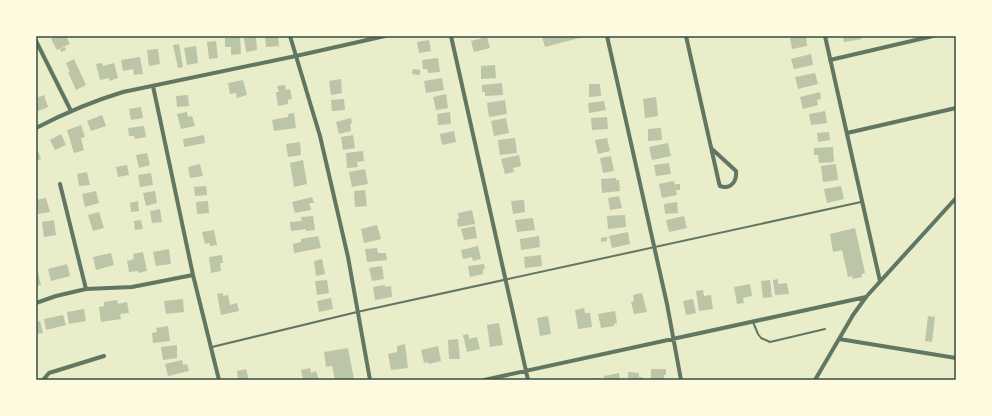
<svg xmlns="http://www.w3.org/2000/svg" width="992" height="416" font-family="'Asap Condensed',sans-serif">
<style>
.building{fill:#bcc5a7}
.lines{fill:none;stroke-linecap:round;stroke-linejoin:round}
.service{stroke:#617663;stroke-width:2}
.minor{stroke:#617663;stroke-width:4}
.neatline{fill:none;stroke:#344e41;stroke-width:1.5}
</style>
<rect width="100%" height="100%" fill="#e9edc9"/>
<!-- building -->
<path class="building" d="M56 36H66L70 44 57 50 51 39Z
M265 36H278L279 46 266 47Z
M548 36H583V37L545 47 542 37Z
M801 36H806L807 46 792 49 790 38Z
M843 36H861L862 39 844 42Z
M240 37 241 54 231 55V47H225V38Z
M256 37 257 50 246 52 244 38Z
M487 37 490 48 474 52 471 41Z
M429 40 431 51 419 53 417 42Z
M216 41 218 58 209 59 207 42Z
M179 44 183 67 178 68 173 45Z
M196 46 198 63 187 65 184 48Z
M65 47 66 50 61 52 60 49Z
M158 49 160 64 149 66 147 50Z
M811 54 813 65 794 69 791 59Z
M140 57 143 74 134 75 133 69 123 71 121 60Z
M438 58 440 72 428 73 427 69H423L422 60Z
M74 59 86 85 76 90 68 72H70L66 63Z
M102 63 103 66 114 63 118 78 109 81V78L100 80 96 64Z
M495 65 496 78 481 79V66Z
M413 69 420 70V75L412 74Z
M815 73 818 84 798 89 795 77Z
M442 78 444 90 426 93 424 81Z
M341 79 342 93 331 95 329 81Z
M243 80 247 95 237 98 236 93 230 94 228 83Z
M502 83 503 95 485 96V92H482V85Z
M589 84H600L601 96 589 97Z
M285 85 286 90 290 89 292 99 288 100V104L278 106 276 92H279L277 86Z
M820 92 821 99 817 100 818 105 803 109 800 97Z
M446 94 448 108 436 110 433 97Z
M44 95 48 107 36 112V98Z
M188 95 189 106 177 107 176 96Z
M656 97 658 116 645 118 643 99Z
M344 99 345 110 332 111 331 100Z
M505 100 507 114 489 117 487 103Z
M604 101 606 110 589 113 588 103Z
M141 107 143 118 131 120 129 109Z
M825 111 827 123 811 125 809 114Z
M187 112 188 117 192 116 195 126 181 129 177 114Z
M450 112 451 124 438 125 437 114Z
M294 113 296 128 274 131 272 120 288 117V114Z
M102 115 106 126 91 131 87 121Z
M607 117 608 129 592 130 591 118Z
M351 118 352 123 350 124 351 131 339 134 336 122Z
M506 118 509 133 494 136 491 121Z
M81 125 85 137 81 138 84 150 74 153 67 130Z
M144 126 146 137 135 139 134 136H129L128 128Z
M661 128 662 140 648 141V129Z
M454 131 456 142 442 145 440 134Z
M829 132 830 140 818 142 817 133Z
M61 134 66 145 55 150 50 140Z
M204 135 205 143 184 147 183 139Z
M353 135 355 148 343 150 341 137Z
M515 138 517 153 500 155 498 140Z
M607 138 610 151 598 154 595 140Z
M300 142 301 155 288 157 286 144Z
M668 143 671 156 652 160 649 147Z
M36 146 41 159 36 161Z
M833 147 834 162 819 163 818 155H814V148Z
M363 151 364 161 357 162 358 167 347 168 346 153Z
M147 153 150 165 139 168 136 155Z
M519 155 521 166 513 168 514 172 505 174 501 159Z
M611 156 614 171 603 173 600 158Z
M303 160 307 184 294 187 290 163Z
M669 163 671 174 656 176 654 165Z
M200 164 203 176 190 178 188 167Z
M836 164 838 180 823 182 821 166Z
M127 165 129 175 118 177 116 167Z
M365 169 368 184 352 187 349 172Z
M87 172 90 185 79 186 77 174Z
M151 173 153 185 140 187 138 175Z
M616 178V180H619L620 191 602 193 601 179Z
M674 181 677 195 662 198 659 184Z
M675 184H680V190H676Z
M206 186 207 195 195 196 194 187Z
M841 186 844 199 827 203 824 189Z
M365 190 367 206 355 207 354 191Z
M96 191 99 203 85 207 82 194Z
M155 191 157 203 146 206 143 193Z
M619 196 622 208 610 210 608 198Z
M312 197 314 203H309L311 210 295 213 292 202Z
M46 198 50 212 38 214 36 200Z
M524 200 525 212 513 214 511 201Z
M138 201 139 211 131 212 130 203Z
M208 201 209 213 197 214 196 202Z
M677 202 678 213 665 214 664 204Z
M160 209 162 222 152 223 150 211Z
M472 210 475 224 458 227 457 219H459L458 213Z
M99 212 104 228 93 231 88 215Z
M625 215 626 227 608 229 607 216Z
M313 216 315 230 306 231V229L291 231 290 222 302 221 301 217Z
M684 216 687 228 669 232 666 220Z
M533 218 535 230 517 232 515 220Z
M54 220 56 235 44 237 42 222Z
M141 220 143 229 135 230 134 221Z
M377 225 381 239 364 243 361 229Z
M475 226 477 238 464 240 461 229Z
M855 228 865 273 862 274V277L853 279 852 276 848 277 842 250 833 252 830 234Z
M214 230 217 245 210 246V243L205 244 202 232Z
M628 232 630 244 612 248 609 236Z
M318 236 321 248 294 253 293 244 301 242V239Z
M539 236 540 247 521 250 520 239Z
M607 237V241L601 242V238Z
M478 246 481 259 473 261 472 257 463 259 461 250Z
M377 248 378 253H386L387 260 367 262 365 249Z
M169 249 171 264 156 266 153 252Z
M143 252 147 271 138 273V271L129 272 127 261 134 259 133 254Z
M111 253 114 265 96 270 93 257Z
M222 255 223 263H220L221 271 211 273 209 257Z
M541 255 542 266 525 268 524 257Z
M322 259 325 274 316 276 314 261Z
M67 264 70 276 51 281 48 269Z
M484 264 485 269H483V274L470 277 468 266Z
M382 266 384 279 372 281 369 268Z
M36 272H38L41 285 36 286Z
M778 279V284L787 283 789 294 775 295 773 280Z
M327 280 329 293 317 295 315 281Z
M770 280 772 297 763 298 761 281Z
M750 284 752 296 743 298 744 303 737 304 734 287Z
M385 285V287L391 286 392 297 375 300 373 287Z
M703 290 704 296 711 295 713 309 699 311 696 291Z
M223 293V296L228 295 230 305 237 303 239 311 221 315 217 294Z
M642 293 647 312 634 314 631 302 634 301 633 295Z
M331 298 333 309 319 312 317 301Z
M183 299 184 312 166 314 164 301Z
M693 299 696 313 686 315 683 301Z
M117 300 118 304 127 302 129 313 120 314 121 319 101 322 99 307 104 306V302Z
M584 308 585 313H590L592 327 578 329 575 310Z
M84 309 86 321 69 324 67 312Z
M615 311 617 323 614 324V326L601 328 598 314Z
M63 315 66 325 46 330 44 319Z
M548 316 551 334 540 336 537 318Z
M928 316 935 317 932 342 925 341Z
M40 321 43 333 36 334V322Z
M499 323 503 345 490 347 487 325Z
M168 326 170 341 153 343 152 333 157 332 156 328Z
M468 334 469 339 477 337 480 349 467 352 463 335Z
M458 339 460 359H449L448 340Z
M405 344 408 368 391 370 388 354 397 352V346Z
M177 345V358L163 360 161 347Z
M438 346 441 361 429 364 428 362 424 363 421 350Z
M348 348 354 379 335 380 332 366 326 367 324 352Z
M182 360 183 365 187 364 189 371 168 376 165 364Z
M310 368 311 373 316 371 319 380H303L301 370Z
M246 369 249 380H231L238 378 237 371Z
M651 369H666V375H664V380H651Z
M628 372 639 373V377H642V380H628Z
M619 373 620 380H605L604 376Z
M600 378V380H588V379Z"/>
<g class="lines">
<!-- service -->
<path class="service" d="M753 322 758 334 761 338 770 342 825 329
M212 347 357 312 861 202"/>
<!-- minor -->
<path class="minor" d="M290 36 320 136 348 257 370 380
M451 36 528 380
M607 36 667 304 681 380
M686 36 719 183 720 186C731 190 737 181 736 171L712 149
M825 36 880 281
M36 41 71 111
M830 60 933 36
M153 86 193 275 219 380
M36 128C65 113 93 101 123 92L296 56 385 36
M847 133 956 108
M60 184 86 289
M36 303 56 296 86 289 132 287 193 275
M839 339 956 358
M43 380 49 373 104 356
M484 380 866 297
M815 380 853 315 866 297 956 198"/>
</g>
<!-- border -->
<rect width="992" height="416" fill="none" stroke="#fefae0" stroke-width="74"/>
<rect x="37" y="37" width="918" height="342" class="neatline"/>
</svg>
